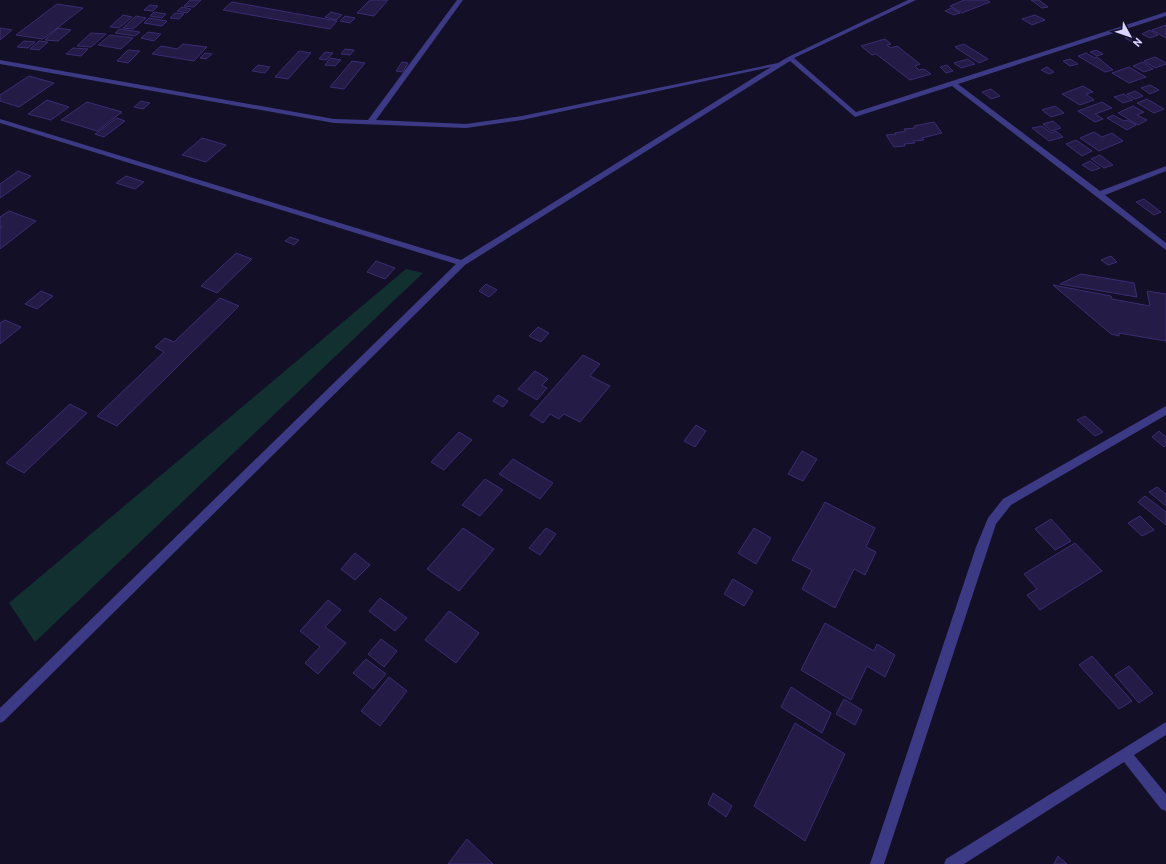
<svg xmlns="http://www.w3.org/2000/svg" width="1166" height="864" font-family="Barlow,sans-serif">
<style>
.green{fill:#12302f}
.building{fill:#241b47;stroke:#3b2d73}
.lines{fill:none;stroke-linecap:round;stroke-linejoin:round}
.minor{fill:#3d3a85;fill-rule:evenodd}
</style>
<rect width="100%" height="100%" fill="#130f26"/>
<!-- green -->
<path class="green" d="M406 269 423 273 35 642 9 603Z"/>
<!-- building -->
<path class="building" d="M190 0H201L194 7 184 6Z
M370 0H388L374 16 357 13Z
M964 0H987L990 2 962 13 950 6Z
M1031 0H1039L1048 7 1042 8Z
M232 2 337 21 330 29 223 10Z
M57 4 83 8 43 39 16 35Z
M150 5 158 6 153 11 144 10Z
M182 7 191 9 187 13 177 11Z
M951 8 960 13 954 15 945 11Z
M154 12 166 14 162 18 150 16Z
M331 12 342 15 336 20 325 17Z
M175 13 184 14 179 19 170 18Z
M123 15 132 17 119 28 110 27Z
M1035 15 1045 20 1032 25 1022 19Z
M136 16 146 18 133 29 123 28Z
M345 16 355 18 350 23 340 21Z
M149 18 167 21 162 26 144 23Z
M1166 25V38L1152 30Z
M0 28 12 30 0 40Z
M58 28 71 30 58 41 45 40Z
M120 29 140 32 135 36 115 33Z
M1150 30 1158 35 1150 38 1142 34Z
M148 32 161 34 154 41 141 38Z
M91 33 106 34 91 47 77 46Z
M110 35 133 38 121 49 98 45Z
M1131 35 1138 39 1132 42 1125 38Z
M885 39 891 44 887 45 891 48 897 46 920 64 915 66 919 70 924 69 931 74 910 80 876 54 872 55 861 46Z
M24 41 35 42 28 48 17 47Z
M39 41 48 42 39 50 30 49Z
M183 44 207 47 194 61 152 54 161 46 177 49Z
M964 44 988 59 979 63 955 47Z
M73 48 88 49 81 56 66 54Z
M345 49 354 50 350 55 341 54Z
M128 50 140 51 128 63 117 61Z
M1096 50 1103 54 1097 56 1090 52Z
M299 51 311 53 288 79 275 77Z
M325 52 333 53 326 60 319 59Z
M205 53 212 54 206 59 200 58Z
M1086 53 1095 58 1097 57 1113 70 1105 72 1078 56Z
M1155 57 1166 63V64L1155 68 1144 61Z
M330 58 341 60 335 66 325 65Z
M968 59 975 64 961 68 954 63Z
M1070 59 1078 64 1070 66 1063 61Z
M352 61 365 63 344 89 330 87Z
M402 62 408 63 403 72 396 71Z
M1143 62 1153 69 1144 72 1133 66Z
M258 65 270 67 265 73 252 71Z
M947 65 953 71 946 73 940 67Z
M1047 67 1054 72 1049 74 1041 70Z
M1129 67 1146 77 1129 83 1112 73Z
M29 76 54 83 19 107 0 101V95Z
M1150 85 1159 90 1150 94 1141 88Z
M1083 86 1093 92 1086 94 1094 100 1080 105 1062 94Z
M991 89 1000 96 991 99 982 92Z
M1135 91 1143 96 1135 99 1127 94Z
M1124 94 1133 100 1123 103 1114 97Z
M1147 99 1164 109 1154 113 1137 103Z
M47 100 69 107 51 120 28 114Z
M141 101 150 103 143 109 134 107Z
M87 102 122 112 97 131 61 120Z
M1102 102 1112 108 1095 114 1103 119 1095 122 1078 111Z
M1055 106 1064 113 1051 117 1042 110Z
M1133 106 1144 112 1137 115 1147 120 1138 125 1118 113Z
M1113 115 1124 121 1127 120 1136 125 1127 130 1107 118Z
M117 118 125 121 104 137 95 134Z
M1053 121 1061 128 1051 131 1043 124Z
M934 122 942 133 922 138 924 140 913 141 915 143 904 144 905 146 894 147 886 135 896 134 895 133 906 131 904 129 915 128 914 126Z
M1042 126 1051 133 1056 131 1063 137 1049 141 1032 128Z
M1094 132 1102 137 1112 133 1123 141 1099 151 1080 138Z
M202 138 226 145 206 162 182 155Z
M1076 140 1092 151 1082 156 1066 144Z
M1100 155 1113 165 1104 168 1091 159Z
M1090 161 1100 168 1092 171 1082 165Z
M18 171 31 176 0 198V184Z
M126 176 144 182 135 189 116 183Z
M1144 199 1161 212 1154 215 1136 202Z
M9 211 36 221 0 249V228L2 227 0 226V217Z
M290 237 299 240 294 245 285 241Z
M236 253 252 259 217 293 201 286Z
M1111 256 1117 262 1108 265 1101 260Z
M376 261 395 268 385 279 367 272Z
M1081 274 1134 283 1137 297 1060 284Z
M486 284 497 290 489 297 479 291Z
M1053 285 1111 296 1112 299 1150 306 1147 291 1166 294V341L1119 333V336L1111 334Z
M41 291 53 296 37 309 25 304Z
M220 298 239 306 117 426 97 416 164 352 155 347 165 338 174 342Z
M5 320 21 327 0 344V323Z
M538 327 549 333 541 342 529 336Z
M583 355 600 364 590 376 610 386 580 422 564 414 559 419 550 414 543 423 530 415Z
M535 371 548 379 542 385 547 388 537 400 518 389Z
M498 395 508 401 503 407 493 401Z
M70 404 87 413 24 473 6 463Z
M1085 416 1103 432 1095 436 1077 420Z
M696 425 706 431 695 447 684 441Z
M1159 431 1166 437V445L1164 447 1152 437Z
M459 432 472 440 444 470 431 462Z
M802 451 817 459 803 481 788 474Z
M513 459 553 483 540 499 499 474Z
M485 479 503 490 480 516 462 505Z
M1157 487 1166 494V506L1149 492Z
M1145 496 1166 512V525L1138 502Z
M825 502 875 528 866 547 876 552 865 575 854 569 835 608 802 589 812 570 792 560Z
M1140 516 1154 530 1142 536 1128 523Z
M1051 519 1071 541 1055 550 1035 529Z
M463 528 494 549 459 591 427 569Z
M546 528 556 534 540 555 529 548Z
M754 528 771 538 756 564 738 553Z
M1075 543 1102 571 1040 610 1027 595 1037 589 1024 574Z
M355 553 370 565 355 580 341 569Z
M733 579 753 591 744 606 724 594Z
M380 598 407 618 395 631 369 611Z
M328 600 341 610 325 627 346 643 318 674 305 663 320 647 300 631Z
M449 611 479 633 456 663 425 640Z
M825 623 874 651 877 644 895 655 885 677 867 666 851 700 801 670Z
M381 639 397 651 384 667 368 654Z
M1092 656 1132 701 1119 709 1079 665Z
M366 659 386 674 373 689 353 673Z
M1129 666 1153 693 1139 703 1115 675Z
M389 677 407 691 380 726 361 711Z
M791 687 831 713 822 733 781 707Z
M844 699 862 710 855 725 836 714Z
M795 723 845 754 805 841 754 806Z
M713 793 732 806 726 817 708 804Z
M467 839 493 864H448Z
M1058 856 1067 864H1054Z"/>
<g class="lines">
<!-- minor -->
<path class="minor" d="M457 0H463L376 120 466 124 522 116 778 63 788 57 908 0H916L794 58 856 112 1166 12V16L958 84 1100 191 1166 166V171L1105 195 1166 243V250L952 86 855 117 790 61 465 265 4 721 0 723V708L456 264 0 123V119L461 260 771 67 522 120 466 128 334 123 0 64V60L334 119 368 120Z
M1166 406V415L1011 505 996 524 884 864H870L976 547 988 518 1003 499Z
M1166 722V735L1134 755 1166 794V811L1161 809 1124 762 964 864H944L946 859Z"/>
</g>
<!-- north arrow -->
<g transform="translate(1130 36) rotate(130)" stroke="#130f26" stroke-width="3" paint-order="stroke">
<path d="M0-3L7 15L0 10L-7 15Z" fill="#d9d4ff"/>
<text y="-6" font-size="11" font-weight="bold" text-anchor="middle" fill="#d9d4ff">N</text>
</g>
</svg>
